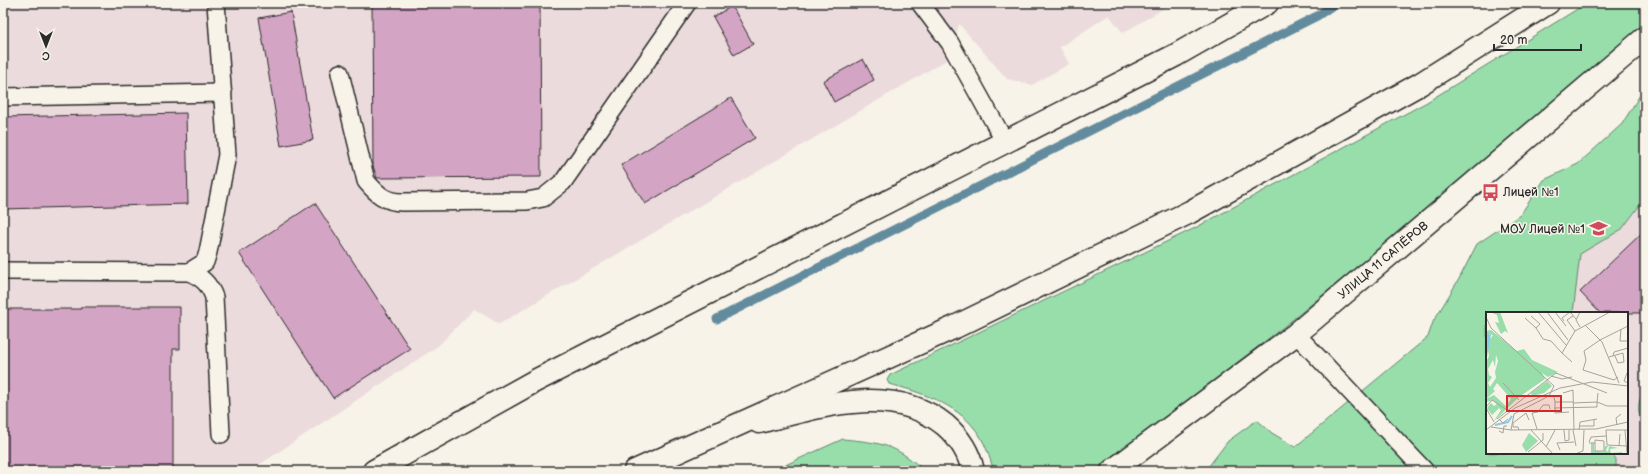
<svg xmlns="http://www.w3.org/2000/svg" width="1648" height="474" font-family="'Balsamiq Sans',sans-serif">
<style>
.built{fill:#ecdbdd}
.green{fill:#98deab;stroke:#62846b}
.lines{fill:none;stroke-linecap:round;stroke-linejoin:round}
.stream{stroke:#648b9e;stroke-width:9}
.building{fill:#d4a4c4;stroke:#2b2b2b}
.service-casing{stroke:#2b2b2b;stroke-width:20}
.tertiary-casing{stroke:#2b2b2b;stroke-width:25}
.secondary-casing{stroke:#2b2b2b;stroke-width:25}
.service{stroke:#f7f3e8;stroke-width:17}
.tertiary{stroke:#f7f3e8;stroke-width:22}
.secondary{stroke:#f7f3e8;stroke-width:22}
.labels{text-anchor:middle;stroke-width:3;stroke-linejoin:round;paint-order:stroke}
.poi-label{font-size:12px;fill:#2b2b2b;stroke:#f7f3e8;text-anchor:start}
.street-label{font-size:12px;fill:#2b2b2b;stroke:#f7f3e8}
.inset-river{fill:none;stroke:#8acbeb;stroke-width:2}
.inset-road{fill:none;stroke:#a5a39c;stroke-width:1}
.view{fill:#d62828;fill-opacity:0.15;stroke:#d62828;stroke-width:2}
.inset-edge{fill:none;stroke:#2b2b2b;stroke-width:2}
</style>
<rect width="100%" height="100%" fill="#f7f3e8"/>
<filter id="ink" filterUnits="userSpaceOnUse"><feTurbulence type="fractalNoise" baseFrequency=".025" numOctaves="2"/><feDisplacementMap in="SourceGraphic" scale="8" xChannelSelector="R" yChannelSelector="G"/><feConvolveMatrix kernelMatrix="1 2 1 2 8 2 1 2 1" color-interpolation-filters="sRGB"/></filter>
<g filter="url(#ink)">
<!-- built -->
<path class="built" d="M3 3H1173L1123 33 1109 15 1060 47 1069 64 1032 85 1007 79 959 24 950 58 499 324 474 309 438 346 250 471H3Z
M1645 145V471H1568L1551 453H1627V313H1487L1435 331Z"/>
<!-- green -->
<path class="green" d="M1587 3H1645V26L1456 186 1286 325 1097 471H994C989 456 985 441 975 429 956 404 918 391 889 384L887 380 890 375 1195 228 1427 102Z
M1645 87V202L1640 205 1622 229 1580 254 1573 313H1487V453H1611L1616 459V471H1205L1228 441 1257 420 1272 433 1295 447 1428 337 1433 322 1459 279 1477 244 1520 215 1544 180 1578 164 1622 124Z
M1645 390V425C1636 413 1637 402 1645 390Z
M843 439C883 443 894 444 925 471H772Z"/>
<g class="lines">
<!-- stream -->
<path class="stream" d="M717 319 1317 16 1336 3"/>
</g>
<!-- building -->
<path class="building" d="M372 3H540L541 177 377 178 373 166Z
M732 6 753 44 734 55 713 17Z
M291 12 313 140 281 146 259 18Z
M863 59 874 80 834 102 823 81Z
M731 98 755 138 645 204 621 165Z
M186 113 188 204 3 209V117Z
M315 203 410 349 333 398 239 253Z
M1645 230V313H1600L1580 292Z
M81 307H180V349H173V471H3V309H81Z"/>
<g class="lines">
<defs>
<path id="service" d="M920 3 950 43 1005 142
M340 73 366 181C376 193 385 202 402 202L527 201 543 198 563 182 687 3
M3 97 223 93
M3 271 189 272C202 277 209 284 214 297L221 434
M189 272 205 262 208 252 227 155 216 3
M1296 334 1425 471"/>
<path id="tertiary" d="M759 422C818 407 892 382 945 425 960 438 969 452 973 471
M374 471 535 381 1176 55 1267 3
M1112 471 1296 334 1645 38"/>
<path id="secondary" d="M635 471 955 327 1190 212 1420 84 1548 3"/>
</defs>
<!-- service casing -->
<use href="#service" class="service-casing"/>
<!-- tertiary casing -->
<use href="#tertiary" class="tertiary-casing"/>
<!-- secondary casing -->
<use href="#secondary" class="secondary-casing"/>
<!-- service -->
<use href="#service" class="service"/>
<!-- tertiary -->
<use href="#tertiary" class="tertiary"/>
<!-- secondary -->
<use href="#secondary" class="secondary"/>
</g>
</g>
<!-- icons -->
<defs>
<symbol id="bus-bare" viewBox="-9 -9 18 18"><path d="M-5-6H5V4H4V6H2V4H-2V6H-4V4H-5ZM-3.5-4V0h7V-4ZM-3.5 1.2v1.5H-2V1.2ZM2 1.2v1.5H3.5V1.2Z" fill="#d1495b" stroke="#f7f3e8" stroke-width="2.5" paint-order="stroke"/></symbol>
<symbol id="school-bare" viewBox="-9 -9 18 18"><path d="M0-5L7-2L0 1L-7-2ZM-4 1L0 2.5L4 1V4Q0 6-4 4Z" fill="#d1495b" stroke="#f7f3e8" stroke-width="2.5" paint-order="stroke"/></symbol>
</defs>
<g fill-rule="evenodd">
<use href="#bus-bare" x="1478" y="180" width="25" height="25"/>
<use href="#school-bare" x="1586" y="216" width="25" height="25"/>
</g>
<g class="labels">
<!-- poi labels -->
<g class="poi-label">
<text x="1503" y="196">Лицей №1</text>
<text x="1585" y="233" text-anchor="end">МОУ Лицей №1</text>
</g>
<!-- street labels -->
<g class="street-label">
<text transform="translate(1383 260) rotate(-40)" y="4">УЛИЦА 11 САПЁРОВ</text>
</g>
</g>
<!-- overview -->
<g transform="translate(1486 312)">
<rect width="142" height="142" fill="#f7f3e8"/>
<path d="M4 0H14L22 21 19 19 15 22 9 10 13 11 11 3ZM5 18 31 39 38 37 46 48 72 60 62 65 56 61 59 67 33 85 8 109 15 98 13 96 6 103 1 96 5 91 8 94 11 92 7 88 0 90V50L3 44 1 32 7 23 0 22V19ZM10 43 12 49 9 60 10 66 4 75 2 71 6 65 3 63 2 57 7 48 9 55ZM11 71 25 87 20 94 8 83 0 87 9 79 7 77ZM61 69 66 74 58 81 46 84 45 81ZM43 121 52 129 40 140 36 133ZM105 131H108V139L118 140 119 134H122L120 138 122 140 123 134 132 136 124 137 125 141 136 140V142L105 141Z" fill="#98deab" fill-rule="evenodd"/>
<path d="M0 21 5 23 0 50Z" fill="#8acbeb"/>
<path class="inset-river" d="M9 113 22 110 26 104"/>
<path class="inset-road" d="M52 0 80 33M61 0 82 28M69 0 80 14M94 0 90 8 94 15M87 4 81 8 89 19M0 5 5 16 68 74 63 84 28 102 25 118M39 6 50 16 54 12 45 4M78 9 76 6 84 0 90 7M99 13 116 30 133 71M50 16 57 27 65 29 76 41 89 19 124 0M135 17 134 29H142M76 41 86 50M127 44 128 40 142 36M123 45 137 41 138 50 132 51 129 44M141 61 138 69 142 71M65 64 76 67 86 65M132 65 128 68 97 58 100 48 98 39 114 28 142 14M17 71 33 88M77 81 87 78 88 118M112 81 111 90 121 94H142M68 85 69 90H87M69 90V101L83 100M0 95 6 88 21 98M0 96 8 110M68 96 111 95V90L87 91M11 107 70 61 121 81M13 107 17 111 22 107M131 113 130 106 135 102M93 114H108V107M5 115 25 118 110 117 142 110M51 117 46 101 52 100 57 93H63L64 97M0 118 29 96 74 76 106 70 142 74M33 118 32 115H27V111L40 101 43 108M45 118 67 142M78 118 79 129 83 128V118M87 118 90 134M93 118 94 110 111 107M120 118 121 133 141 134M120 118H142M139 118 141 142M13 119 17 121 18 114H21M103 130 105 125 120 124M103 131H109V139H118V129L109 128V131M133 134 134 122M60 135 69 118M74 138 71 131 88 130M42 140 57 128V121M89 142 97 139 98 118"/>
<path class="view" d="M21 84H75V99H21Z"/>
<rect width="142" height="142" class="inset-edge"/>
</g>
<!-- margin -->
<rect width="1648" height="474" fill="none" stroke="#f7f3e8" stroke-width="16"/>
<rect x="8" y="8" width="1632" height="458" fill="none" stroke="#2b2b2b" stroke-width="1.5" filter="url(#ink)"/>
<!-- north arrow -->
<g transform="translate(46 46) rotate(180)" stroke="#f7f3e8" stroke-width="3" paint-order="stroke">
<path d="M0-3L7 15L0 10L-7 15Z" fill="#2b2b2b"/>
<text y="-6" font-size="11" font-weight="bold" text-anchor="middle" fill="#2b2b2b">С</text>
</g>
<!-- scale -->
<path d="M1494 44v6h87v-6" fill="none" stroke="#2b2b2b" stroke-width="2"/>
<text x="1500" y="44" font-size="12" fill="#2b2b2b" stroke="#f7f3e8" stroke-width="3" paint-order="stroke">20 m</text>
</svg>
